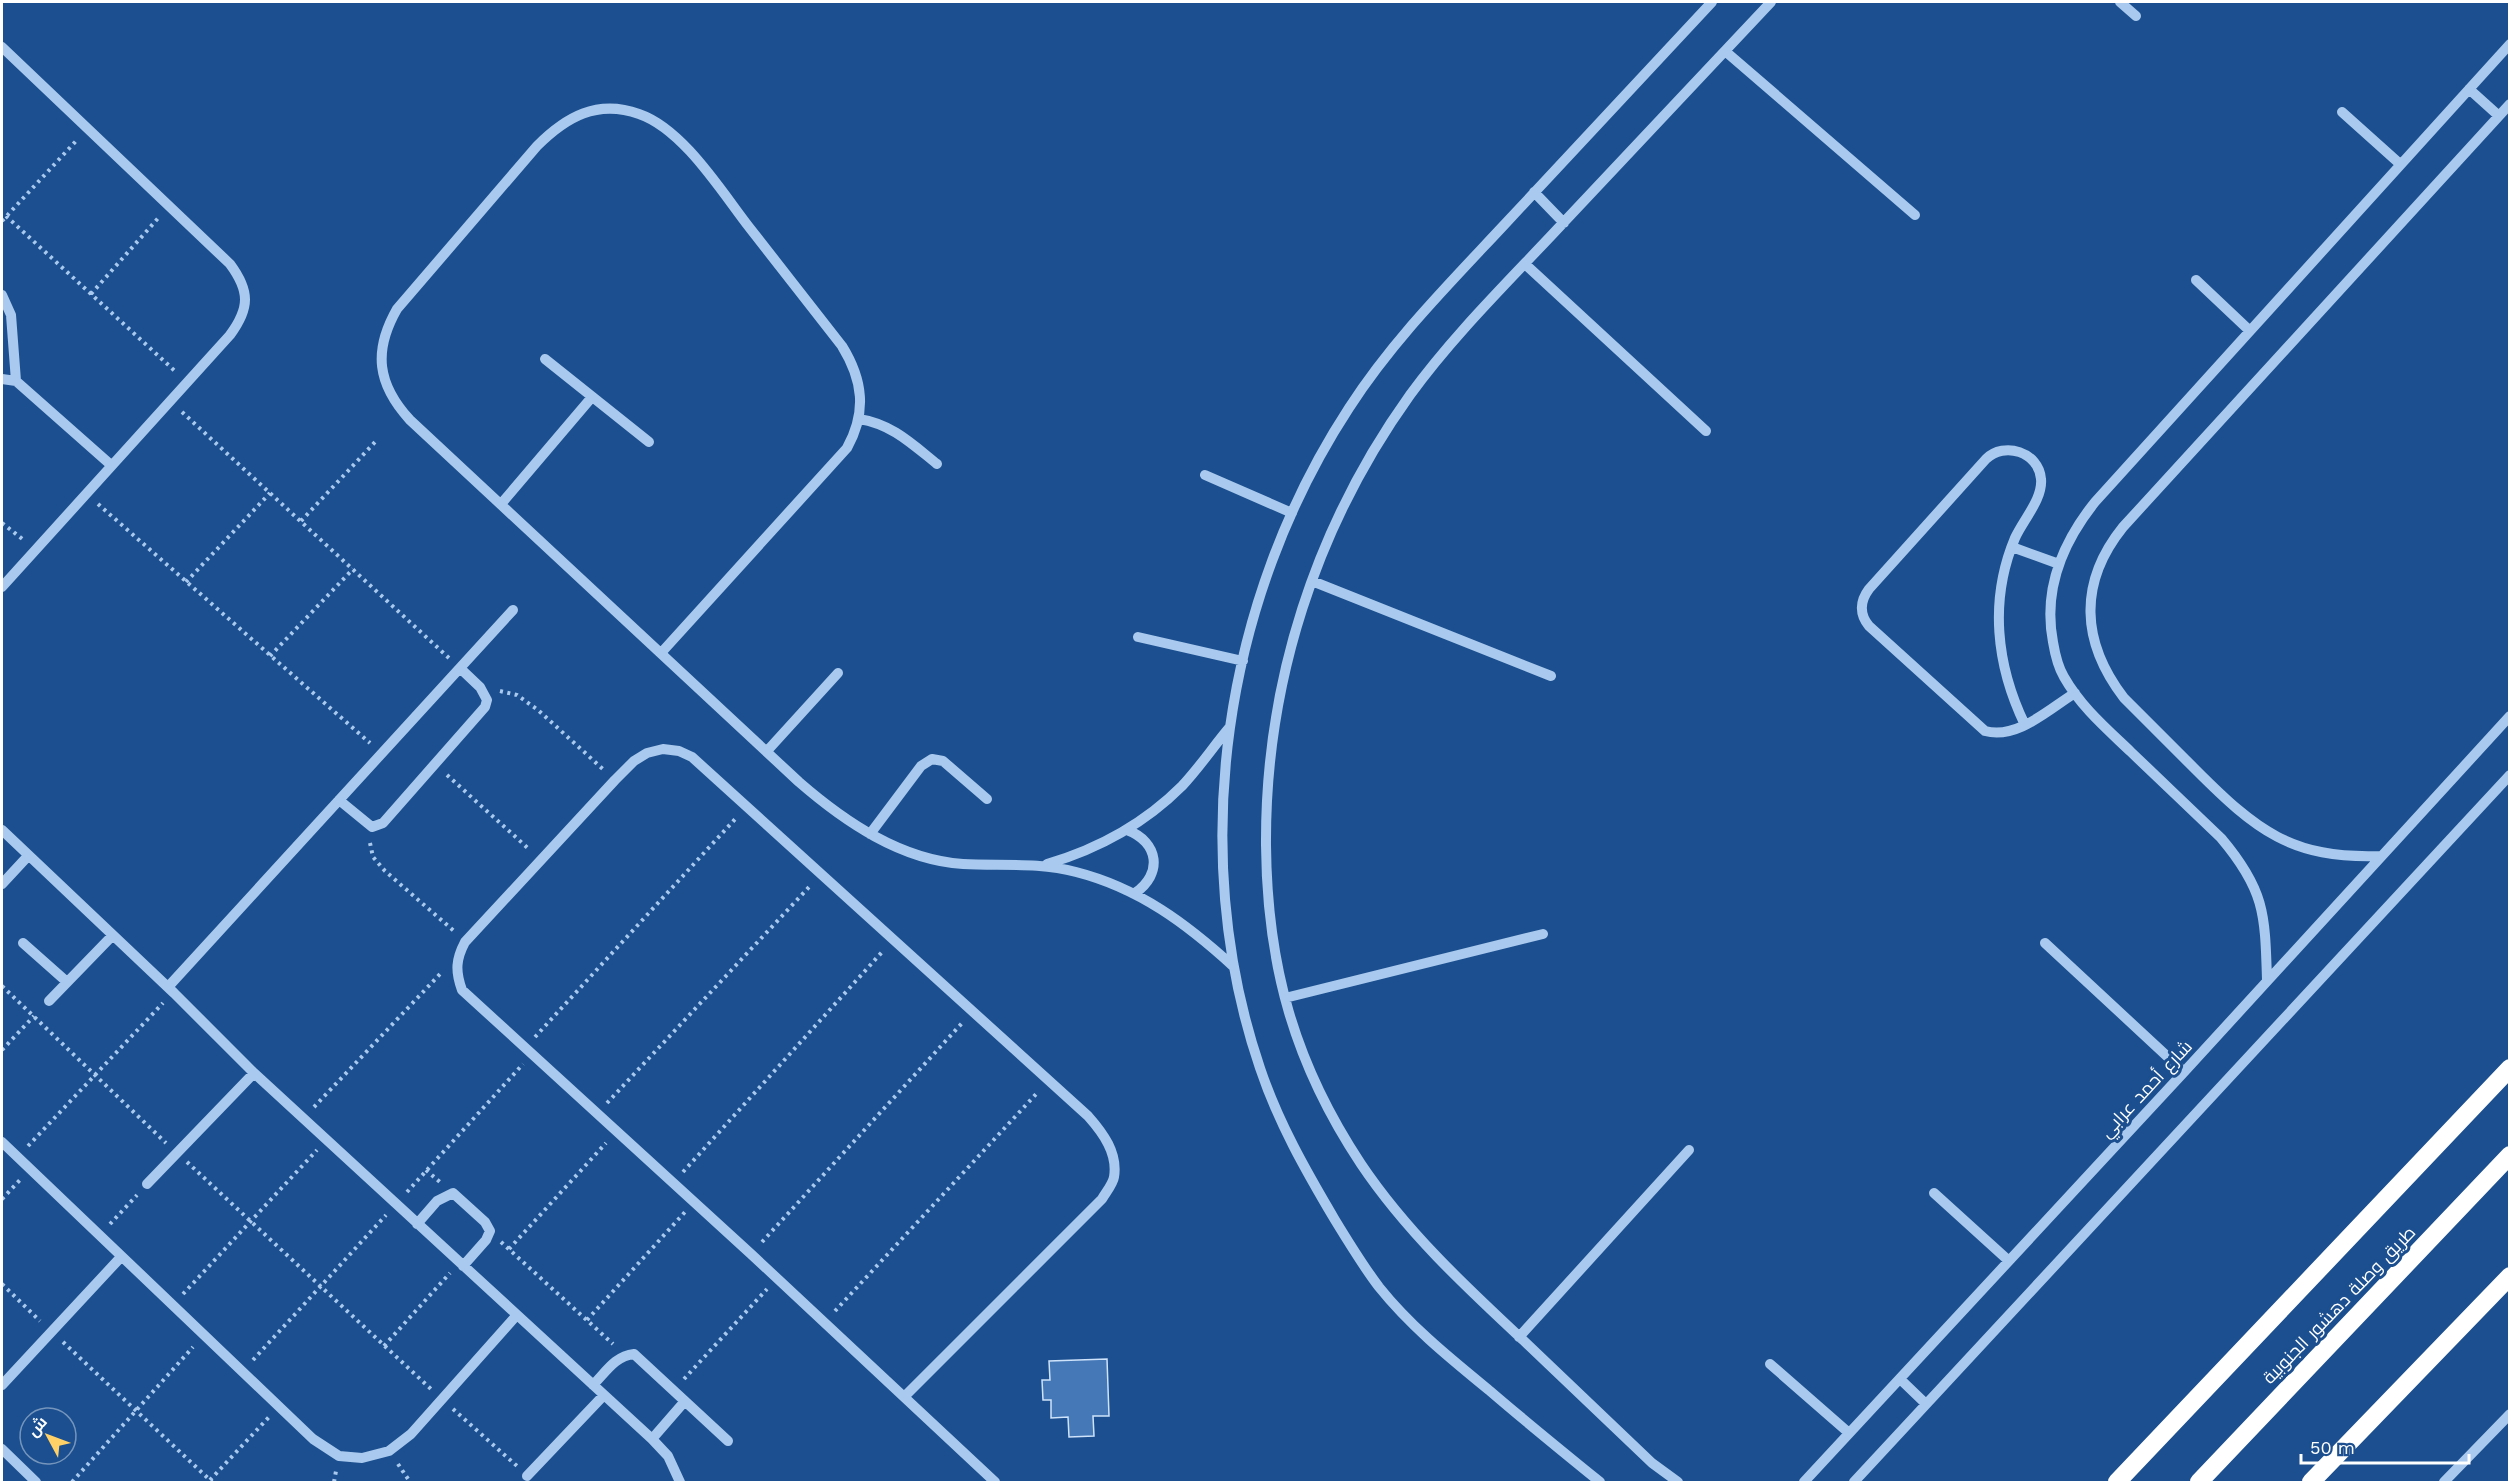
<svg xmlns="http://www.w3.org/2000/svg" width="2511" height="1484" font-family="'Work Sans',Cairo,sans-serif">
<style>
.building{fill:#4478b7;stroke:#cfe3fa;stroke-width:1.5}
.lines{fill:none;stroke-linecap:round;stroke-linejoin:round}
.path{stroke:#a9c9ee;stroke-width:4;stroke-dasharray:3 4.5;stroke-linecap:butt}
.minor{stroke:#a9c9ee;stroke-width:10}
.highway{stroke:#fff;stroke-width:18}
.labels{text-anchor:middle;stroke-width:6;stroke-linejoin:round;paint-order:stroke}
.street-label{font-size:18px;fill:#fff;stroke:#1b4f8f}
</style>
<rect width="100%" height="100%" fill="#1b4f8f"/>
<!-- building -->
<path class="building" d="M1107 1359 1109 1416H1093L1094 1436 1069 1437 1068 1417 1051 1418V1400H1043L1042 1380H1050L1049 1361Z"/>
<g class="lines">
<!-- path -->
<path class="path" d="M6 216 176 372
M2 221 77 140
M91 294 160 216
M182 412 450 659
M98 504 370 743
M301 521 377 440
M2 523 25 541
M186 582 270 493
M270 656 353 569
M500 691 517 695 538 710 605 771
M447 775 530 850
M370 843 373 857 385 871 454 931
M2 986 166 1143
M535 1037 737 817
M2 1050 34 1016
M607 1103 811 885
M314 1107 441 973
M28 1146 163 1003
M187 1162 432 1390
M426 1170 441 1183
M683 1172 883 951
M407 1192 523 1064
M2 1199 20 1180
M110 1224 137 1195
M501 1242 613 1344
M762 1242 963 1022
M509 1249 606 1143
M2 1284 40 1321
M183 1294 317 1150
M835 1311 1038 1092
M587 1320 685 1212
M63 1342 212 1482
M384 1346 450 1273
M253 1360 386 1215
M684 1379 767 1289
M453 1409 517 1466
M398 1464 410 1482
M210 1480 269 1417
M72 1482 193 1347
M334 1482 336 1471"/>
<!-- minor -->
<path class="minor" d="M2120 2 2136 16
M2 47 230 264C250 291 250 308 230 335L2 587
M1725 51 1915 215
M2469 89 2499 116
M2342 112 2400 164
M1534 192 1564 223
M1525 264 1706 431
M2196 280 2250 331
M2 295 11 315 16 381 111 465
M545 359 649 442
M2 379 16 381
M859 419C892 424 912 444 937 464
M1205 475 1292 513
M501 504 592 397
M2012 547 2059 564
M1312 581 1551 676
M1138 637 1243 661
M661 653 847 448C867 412 863 380 842 346 811 306 780 267 749 227 721 191 683 129 639 114 597 99 566 117 537 146L397 309C373 351 377 384 410 420L799 782C845 822 901 860 963 864 1001 866 1039 862 1076 872 1139 888 1187 924 1234 967
M2025 725C1996 665 1989 600 2015 538 2023 520 2043 499 2041 479 2039 452 2004 441 1986 459L1869 589C1860 601 1859 614 1869 626L1985 731C2017 740 2049 709 2075 693
M767 751 838 673
M339 800 372 827 383 823 485 707 487 700 480 687 460 668
M2 830 174 993 254 1073 652 1439 668 1456 680 1482
M1127 830C1159 842 1163 874 1135 893
M870 834 921 766 932 759 943 761 987 799
M2380 856C2291 859 2256 830 2196 770 2172 746 2148 722 2124 698 2081 642 2078 583 2123 527L2510 104
M1047 864C1098 849 1144 824 1182 786 1199 768 1213 747 1229 728
M2 884 28 856
M23 943 67 982
M2045 943 2184 1072
M2267 980C2265 914 2265 890 2221 838 2191 809 2161 781 2131 752 2107 729 2081 707 2064 677 2058 667 2055 654 2053 642 2043 590 2063 542 2095 502L2510 44
M168 987 513 610
M1285 998 1543 934
M49 1001 113 935
M2 1142 313 1439 339 1456 362 1458 389 1451 411 1434 516 1316
M147 1184 254 1073
M1934 1193 2009 1261
M417 1224 437 1201 453 1193 485 1222 490 1231 486 1240 463 1266
M1519 1337 1689 1150
M1770 1364 1849 1433
M1900 1379 1926 1404
M2 1385 121 1257
M593 1385C606 1372 615 1356 634 1354L728 1441
M904 1397 1102 1199C1106 1192 1113 1184 1114 1177 1118 1153 1103 1133 1088 1116L692 757 679 751 663 749 647 753 634 761 615 780 465 942C456 959 455 971 462 990L751 1254 995 1482
M652 1439 685 1401
M2 1449 36 1482
M527 1476 604 1395
M1600 1482C1563 1452 1526 1422 1490 1391 1451 1359 1411 1327 1379 1287 1363 1266 1349 1243 1335 1220 1306 1171 1278 1122 1260 1068 1186 851 1224 599 1349 408 1393 340 1450 283 1505 224 1574 150 1643 76 1712 2
M1678 1482 1652 1463C1609 1422 1566 1381 1523 1340 1464 1285 1406 1231 1361 1164 1294 1063 1267 965 1266 845 1265 683 1316 526 1410 395 1455 333 1512 278 1564 222 1633 149 1702 75 1771 2
M1804 1482 2184 1072 2510 716
M1854 1482 2510 775
M2444 1482 2510 1414"/>
<!-- highway -->
<path class="highway" d="M2117 1482 2510 1068
M2199 1482 2510 1155
M2311 1482 2510 1276"/>
</g>
<g class="labels">
<!-- street labels -->
<g class="street-label">
<text transform="translate(2146 1089) rotate(-47)" y="6">شارع أحمد عرابي</text>
<text transform="translate(2339 1305) rotate(-46)" y="6">طريق وصلة دهشور الجنوبية</text>
</g>
</g>
<!-- border -->
<rect width="2511" height="1484" fill="none" stroke="#ffffff" stroke-width="6"/>
<!-- north arrow -->
<g transform="translate(48 1436) rotate(311)"><circle r="28" fill="#1b4f8f" stroke="#7695bc" stroke-width="1.5"/>
<path d="M0-4.5L10 22L0 15L-10 22Z" fill="#ffd166"/>
<text y="-9" font-size="16" font-weight="bold" text-anchor="middle" fill="#ffffff">ش</text>
</g>
<!-- scale -->
<path d="M2301 1454v9h168v-9" fill="none" stroke="#ffffff" stroke-width="3"/>
<text x="2310" y="1454" font-size="18" fill="#ffffff" stroke="#1b4f8f" stroke-width="4.5" paint-order="stroke">50 m</text>
</svg>
